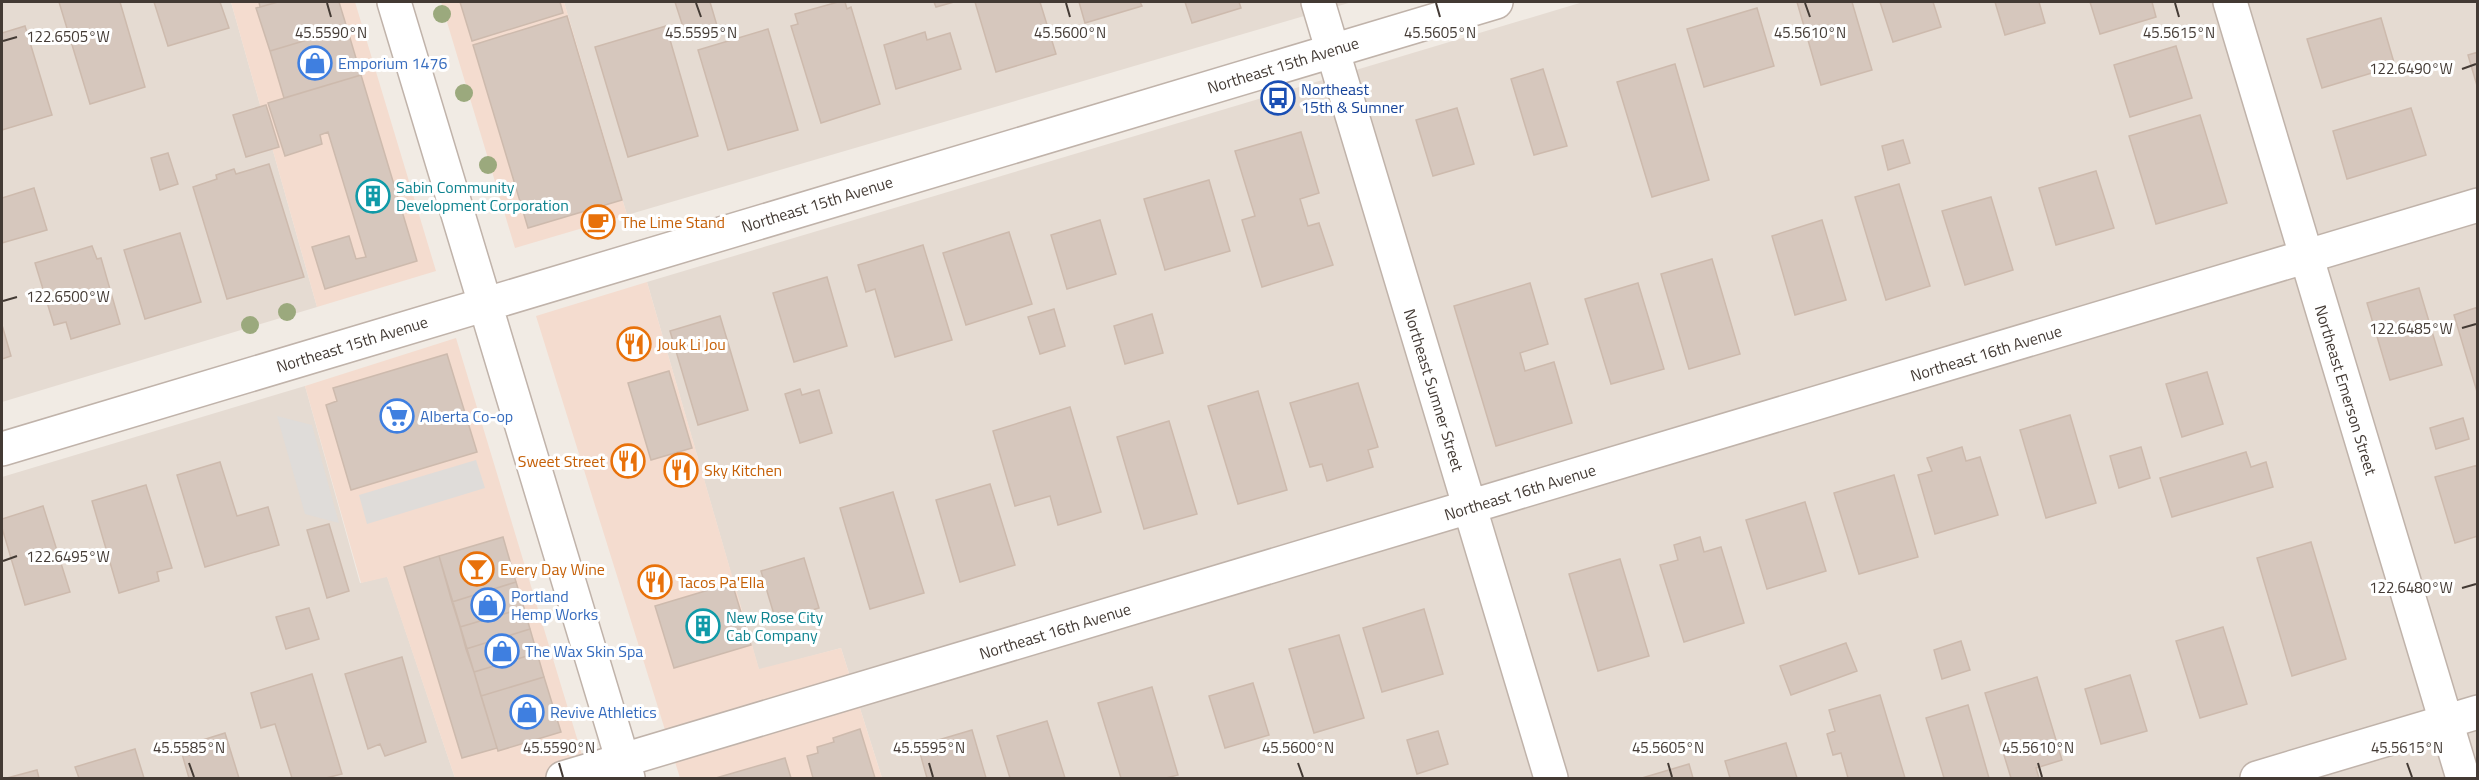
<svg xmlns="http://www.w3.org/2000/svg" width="2479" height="780" font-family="'Titillium Web',sans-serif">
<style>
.residential{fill:#e5dbd2}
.commercial{fill:#f4dccf}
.parking{fill:#dfdcd9}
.building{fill:#d6c7bd;stroke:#cdbaad;stroke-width:1.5}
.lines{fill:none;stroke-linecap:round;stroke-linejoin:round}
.minor-casing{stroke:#c0b3aa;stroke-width:36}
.tertiary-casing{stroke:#c0b3aa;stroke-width:36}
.minor{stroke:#fff;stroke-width:33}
.tertiary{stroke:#fff;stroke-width:33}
.tree{fill:#9ba97d}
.ticks{fill:none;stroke:#433a34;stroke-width:2}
.labels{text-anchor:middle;stroke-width:6;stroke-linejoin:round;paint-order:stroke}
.shop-label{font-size:16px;fill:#366cbe;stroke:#fff;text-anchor:start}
.street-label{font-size:16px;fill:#433a34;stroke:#fff}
.transit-label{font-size:16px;fill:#164399;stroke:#fff;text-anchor:start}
.culture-label{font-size:16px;fill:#0d838f;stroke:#fff;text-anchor:start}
.food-label{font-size:16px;fill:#c56008;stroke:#fff;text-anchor:start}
.ticks-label{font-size:15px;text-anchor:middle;fill:#433a34;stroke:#fff;stroke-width:6;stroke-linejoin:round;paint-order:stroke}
</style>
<rect width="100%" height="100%" fill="#f1ebe4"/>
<!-- residential -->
<path class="residential" d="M2 2H231L317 307 2 402Z
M564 2H1352L627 215Z
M1583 2H2477V778H882L841 648 759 670 647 282Z
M305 386 360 583 387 576 455 778H2V477Z"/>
<!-- commercial -->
<path class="commercial" d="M231 2H355L436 271 317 307Z
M441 2H564L627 215 515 248Z
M647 282 759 669 841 648 882 778H680L536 316Z
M456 338 589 778H455L387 577 361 583 305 386Z"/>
<!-- parking -->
<path class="parking" d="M277 416 312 425 339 523 305 514Z
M476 460 485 488 367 524 359 495Z"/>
<!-- building -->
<path class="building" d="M59 2H120L145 87 90 104Z
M154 2H220L229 28 168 46Z
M259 2H278L260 7Z
M278 2H339L347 28 270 51 256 8Z
M460 2H560L563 13 472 41Z
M675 2H710L718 29 687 39Z
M838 2H845L847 9 851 7 880 104 821 123 791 26 798 24 795 14Z
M934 2H954L936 7Z
M975 2H1040L1056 54 996 72Z
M1079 2H1140L1142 6 1085 23Z
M1185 2H1239L1241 8 1192 23Z
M1797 2H1852L1872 70 1821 85Z
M1880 2H1933L1941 27 1893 42Z
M1995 2H2039L2045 23 2005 35Z
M2090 2H2152L2156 17 2100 34Z
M1757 8 1774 66 1704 87 1687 29Z
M567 16 622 200 528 228 473 45Z
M2381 18 2395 66 2322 88 2307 39Z
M25 26 52 115 2 130V33Z
M666 26 698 136 628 157 595 47Z
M347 28 361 75 284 98 270 51Z
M768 29 798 130 728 150 698 50Z
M925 32 927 40 950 33 961 69 896 89 884 45Z
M2176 46 2192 98 2130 117 2114 65Z
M2478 52V89L2468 55Z
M1675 64 1709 180 1652 197 1617 82Z
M1543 69 1567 146 1534 155 1511 79Z
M361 75 417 261 325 289 312 247 349 236 356 259 366 257 328 132 320 135 322 144 285 156 268 103Z
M266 105 279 147 246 157 233 115Z
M1457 108 1474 164 1433 176 1416 120Z
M2411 108 2426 155 2347 179 2333 131Z
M2200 115 2227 203 2156 224 2129 136Z
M1301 132 1319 193 1300 199 1308 226 1319 223 1333 265 1262 287 1242 220 1255 216 1235 151Z
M1903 140 1910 163 1888 170 1882 146Z
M168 153 178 184 160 190 151 158Z
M269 164 304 277 227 299 193 187 217 179 216 175 234 169 236 174Z
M2096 171 2114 228 2056 245 2039 188Z
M1209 180 1230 251 1165 270 1144 199Z
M1899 184 1930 286 1886 300 1855 197Z
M34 188 47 230 2 243V198Z
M1991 197 2013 270 1965 285 1942 211Z
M1100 220 1116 274 1067 289 1051 235Z
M1822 220 1846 300 1795 315 1772 236Z
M1009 232 1032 304 966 325 943 253Z
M180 233 201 302 145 319 124 250Z
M923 245 952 340 895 357 875 289 866 292 858 265Z
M92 246 97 259 101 258 120 324 71 339 66 322 54 325 35 263Z
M1712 259 1740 354 1689 369 1661 274Z
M827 277 847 346 794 362 773 293Z
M1530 283 1548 344 1520 353 1525 371 1554 362 1572 423 1496 446 1454 306Z
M1638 283 1664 369 1611 384 1585 299Z
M2419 288 2442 365 2390 380 2367 303Z
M2478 307V395L2454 315Z
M1054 309 1065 346 1040 354 1028 317Z
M1152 314 1163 353 1125 364 1114 326Z
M720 316 748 410 698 425 670 331Z
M2 325 11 356 2 359Z
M447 354 477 452 351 490 326 405 337 401 333 388Z
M669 371 692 448 651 460 628 383Z
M2207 372 2223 424 2182 437 2166 384Z
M1358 383 1378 447 1368 450 1373 467 1327 481 1322 464 1310 467 1290 403Z
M800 389 802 395 819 390 832 433 800 443 785 394Z
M1258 391 1287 490 1238 504 1208 406Z
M1070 407 1101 512 1058 525 1050 496 1015 506 993 431Z
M2070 415 2096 503 2046 518 2020 430Z
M2463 418 2469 439 2436 449 2430 428Z
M1169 421 1197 514 1144 529 1117 437Z
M1962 447 1966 461 1980 457 1998 515 1935 534 1918 475 1932 471 1927 458Z
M2141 447 2150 478 2119 488 2110 456Z
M2246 452 2251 467 2266 462 2273 487 2172 517 2160 478Z
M220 462 237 516 268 507 279 545 205 567 177 475Z
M2478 465V536L2455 543 2435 477Z
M1894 475 1918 557 1859 574 1834 493Z
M990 484 1015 565 960 582 936 500Z
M146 485 172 568 157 572 159 581 119 593 92 501Z
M893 492 924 593 870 609 840 508Z
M1805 502 1826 571 1767 589 1746 520Z
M43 506 70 592 25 605 2 528V519Z
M329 524 349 591 327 598 307 530Z
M503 537 516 582 452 602 439 556Z
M1700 537 1704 552 1721 547 1744 623 1684 642 1660 565 1678 560 1674 545Z
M2311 542 2346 659 2292 676 2257 558Z
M439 556 497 748 462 758 404 567Z
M804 558 819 608 776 621 761 571Z
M1620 559 1649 656 1598 671 1569 574Z
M516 582 524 608 460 627 452 602Z
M732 583 751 645 674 668 655 606Z
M309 608 319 639 286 649 276 617Z
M524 608 530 629 466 649 460 627Z
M1424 609 1443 674 1382 692 1363 628Z
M2223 627 2247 704 2200 718 2176 641Z
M530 629 537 653 474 672 466 649Z
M1339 635 1364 718 1314 733 1289 649Z
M1961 641 1970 670 1942 679 1934 650Z
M1846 643 1857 671 1791 695 1780 666Z
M537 653 544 677 481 696 474 672Z
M402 657 426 742 385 756 380 744 368 749 345 674Z
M312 674 342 774 326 778H292L275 724 261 728 251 693Z
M2130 675 2147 731 2101 744 2085 689Z
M544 677 561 732 498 751 481 696Z
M2037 677 2062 760 2036 768 2039 778H2011L1985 693Z
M1253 683 1269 735 1225 748 1209 696Z
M1152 687 1178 775 1166 778H1121L1098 703Z
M1880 695 1905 778H1848L1841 753 1833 755 1827 734 1835 731 1829 710Z
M1968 705 1989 778H1944L1926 718Z
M1047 721 1065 778H1010L997 736Z
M860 729 875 778H813L807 756 818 753 817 747 834 742 833 738Z
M972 730 986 778H927L918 746Z
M1438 731 1448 764 1417 774 1407 740Z
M225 733 239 778H189L180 747Z
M1786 743 1797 778H1730L1725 761Z
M135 749 144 778H79L75 767Z
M785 758 791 778H716Z
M1689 764 1693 778H1642Z
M37 770 39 778H7Z"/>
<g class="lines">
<defs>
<path id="minor" d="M1318 2 1551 778
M2230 2 2463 778
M563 778 2478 205
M2257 778 2478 712"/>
<path id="tertiary" d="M394 2 628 778
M2 449 1496 2"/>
</defs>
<!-- minor casing -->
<use href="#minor" class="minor-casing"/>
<!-- tertiary casing -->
<use href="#tertiary" class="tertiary-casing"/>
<!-- minor -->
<use href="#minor" class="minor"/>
<!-- tertiary -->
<use href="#tertiary" class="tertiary"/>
</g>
<!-- trees -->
<g class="tree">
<circle cx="442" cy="14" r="9"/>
<circle cx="464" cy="93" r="9"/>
<circle cx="488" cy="165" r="9"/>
<circle cx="287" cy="312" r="9"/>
<circle cx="250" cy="325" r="9"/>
</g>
<!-- ticks -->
<path class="ticks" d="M327 3 331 17M696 3 701 17M1066 3 1070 17M1436 3 1440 17M1805 3 1810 17M2175 3 2179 17M3 41 17 37M2462 69 2476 64M3 301 17 297M2462 328 2476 324M3 561 17 556M2462 588 2476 584M189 763 194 777M559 763 563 777M929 763 933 777M1298 763 1303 777M1668 763 1672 777M2038 763 2042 777M2407 763 2412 777"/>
<!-- icons -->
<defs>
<symbol id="shop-ring" viewBox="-11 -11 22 22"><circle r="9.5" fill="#fff" stroke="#3f7fe0" stroke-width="1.5"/><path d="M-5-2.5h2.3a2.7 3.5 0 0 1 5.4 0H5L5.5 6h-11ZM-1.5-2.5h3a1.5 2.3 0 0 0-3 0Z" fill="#3f7fe0"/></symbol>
<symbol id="bus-ring" viewBox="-11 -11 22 22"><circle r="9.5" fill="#fff" stroke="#1a4fb4" stroke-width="1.5"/><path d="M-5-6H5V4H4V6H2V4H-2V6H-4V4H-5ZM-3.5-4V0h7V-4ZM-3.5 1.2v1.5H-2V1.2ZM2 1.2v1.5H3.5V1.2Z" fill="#1a4fb4"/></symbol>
<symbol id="building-ring" viewBox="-11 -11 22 22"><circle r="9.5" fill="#fff" stroke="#0f9aa8" stroke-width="1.5"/><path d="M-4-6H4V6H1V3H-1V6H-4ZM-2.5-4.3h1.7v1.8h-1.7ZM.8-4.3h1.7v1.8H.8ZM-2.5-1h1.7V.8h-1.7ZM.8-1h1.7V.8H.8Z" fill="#0f9aa8"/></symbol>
<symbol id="cafe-ring" viewBox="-11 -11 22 22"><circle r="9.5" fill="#fff" stroke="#e8710a" stroke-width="1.5"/><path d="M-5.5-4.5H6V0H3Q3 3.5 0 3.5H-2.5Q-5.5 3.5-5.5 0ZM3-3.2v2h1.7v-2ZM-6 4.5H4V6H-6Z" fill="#e8710a"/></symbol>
<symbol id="restaurant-ring" viewBox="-11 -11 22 22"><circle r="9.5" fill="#fff" stroke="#e8710a" stroke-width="1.5"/><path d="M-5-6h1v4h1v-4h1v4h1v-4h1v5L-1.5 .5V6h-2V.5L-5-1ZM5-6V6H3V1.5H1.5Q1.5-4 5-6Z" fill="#e8710a"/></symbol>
<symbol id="supermarket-ring" viewBox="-11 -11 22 22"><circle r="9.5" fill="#fff" stroke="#3f7fe0" stroke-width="1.5"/><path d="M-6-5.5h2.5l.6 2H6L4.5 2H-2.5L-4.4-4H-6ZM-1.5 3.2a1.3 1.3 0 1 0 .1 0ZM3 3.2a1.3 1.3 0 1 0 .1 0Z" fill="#3f7fe0"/></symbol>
<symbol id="bar-ring" viewBox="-11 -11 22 22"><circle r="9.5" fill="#fff" stroke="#e8710a" stroke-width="1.5"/><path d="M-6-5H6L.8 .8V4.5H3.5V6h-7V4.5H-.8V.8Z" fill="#e8710a"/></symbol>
</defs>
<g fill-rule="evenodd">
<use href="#shop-ring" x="296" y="44" width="38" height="38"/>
<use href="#bus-ring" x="1259" y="79" width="38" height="38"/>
<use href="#building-ring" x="354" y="177" width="38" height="38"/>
<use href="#cafe-ring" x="579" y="203" width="38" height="38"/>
<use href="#restaurant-ring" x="615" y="325" width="38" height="38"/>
<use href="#supermarket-ring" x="378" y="397" width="38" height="38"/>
<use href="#restaurant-ring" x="609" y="442" width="38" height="38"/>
<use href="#restaurant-ring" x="662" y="451" width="38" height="38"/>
<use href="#bar-ring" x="458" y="550" width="38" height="38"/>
<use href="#restaurant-ring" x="636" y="563" width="38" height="38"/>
<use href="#shop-ring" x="469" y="586" width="38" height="38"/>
<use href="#building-ring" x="684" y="607" width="38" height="38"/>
<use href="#shop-ring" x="483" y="632" width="38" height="38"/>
<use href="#shop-ring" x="508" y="693" width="38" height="38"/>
</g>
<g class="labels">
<!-- shop labels -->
<g class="shop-label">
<text x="338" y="69">Emporium 1476</text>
<text x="420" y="422">Alberta Co-op</text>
<text x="511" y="602">Portland<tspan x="511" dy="18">Hemp Works</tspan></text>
<text x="525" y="657">The Wax Skin Spa</text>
<text x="550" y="718">Revive Athletics</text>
</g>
<!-- street labels -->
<g class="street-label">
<text transform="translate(1283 65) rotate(-17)" y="6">Northeast 15th Avenue</text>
<text transform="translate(817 204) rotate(-17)" y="6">Northeast 15th Avenue</text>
<text transform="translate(352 344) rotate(-17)" y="6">Northeast 15th Avenue</text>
<text transform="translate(1986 353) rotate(-17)" y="6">Northeast 16th Avenue</text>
<text transform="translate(1434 390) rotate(73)" y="6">Northeast Sumner Street</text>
<text transform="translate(2346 390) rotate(73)" y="6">Northeast Emerson Street</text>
<text transform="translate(1520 492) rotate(-17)" y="6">Northeast 16th Avenue</text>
<text transform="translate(1055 631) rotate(-17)" y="6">Northeast 16th Avenue</text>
</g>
<!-- transit labels -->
<g class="transit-label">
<text x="1301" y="95">Northeast<tspan x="1301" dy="18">15th &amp; Sumner</tspan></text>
</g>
<!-- culture labels -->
<g class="culture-label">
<text x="396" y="193">Sabin Community<tspan x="396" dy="18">Development Corporation</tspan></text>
<text x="726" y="623">New Rose City<tspan x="726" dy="18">Cab Company</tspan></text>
</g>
<!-- food labels -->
<g class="food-label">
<text x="621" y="228">The Lime Stand</text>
<text x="657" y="350">Jouk Li Jou</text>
<text x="605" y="467" text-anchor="end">Sweet Street</text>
<text x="704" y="476">Sky Kitchen</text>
<text x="500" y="575">Every Day Wine</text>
<text x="678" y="588">Tacos Pa'Ella</text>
</g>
</g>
<g class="ticks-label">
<text x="331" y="38">45.5590°N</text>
<text x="701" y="38">45.5595°N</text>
<text x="1070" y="38">45.5600°N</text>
<text x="1440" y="38">45.5605°N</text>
<text x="1810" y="38">45.5610°N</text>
<text x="2179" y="38">45.5615°N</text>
<text x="68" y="42">122.6505°W</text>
<text x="2411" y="74">122.6490°W</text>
<text x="68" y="302">122.6500°W</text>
<text x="2411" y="334">122.6485°W</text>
<text x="68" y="562">122.6495°W</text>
<text x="2411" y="593">122.6480°W</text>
<text x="189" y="753">45.5585°N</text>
<text x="559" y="753">45.5590°N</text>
<text x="929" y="753">45.5595°N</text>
<text x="1298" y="753">45.5600°N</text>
<text x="1668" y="753">45.5605°N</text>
<text x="2038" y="753">45.5610°N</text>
<text x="2407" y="753">45.5615°N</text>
</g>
<!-- border -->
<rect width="2479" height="780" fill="none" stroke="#433a34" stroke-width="6"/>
</svg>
